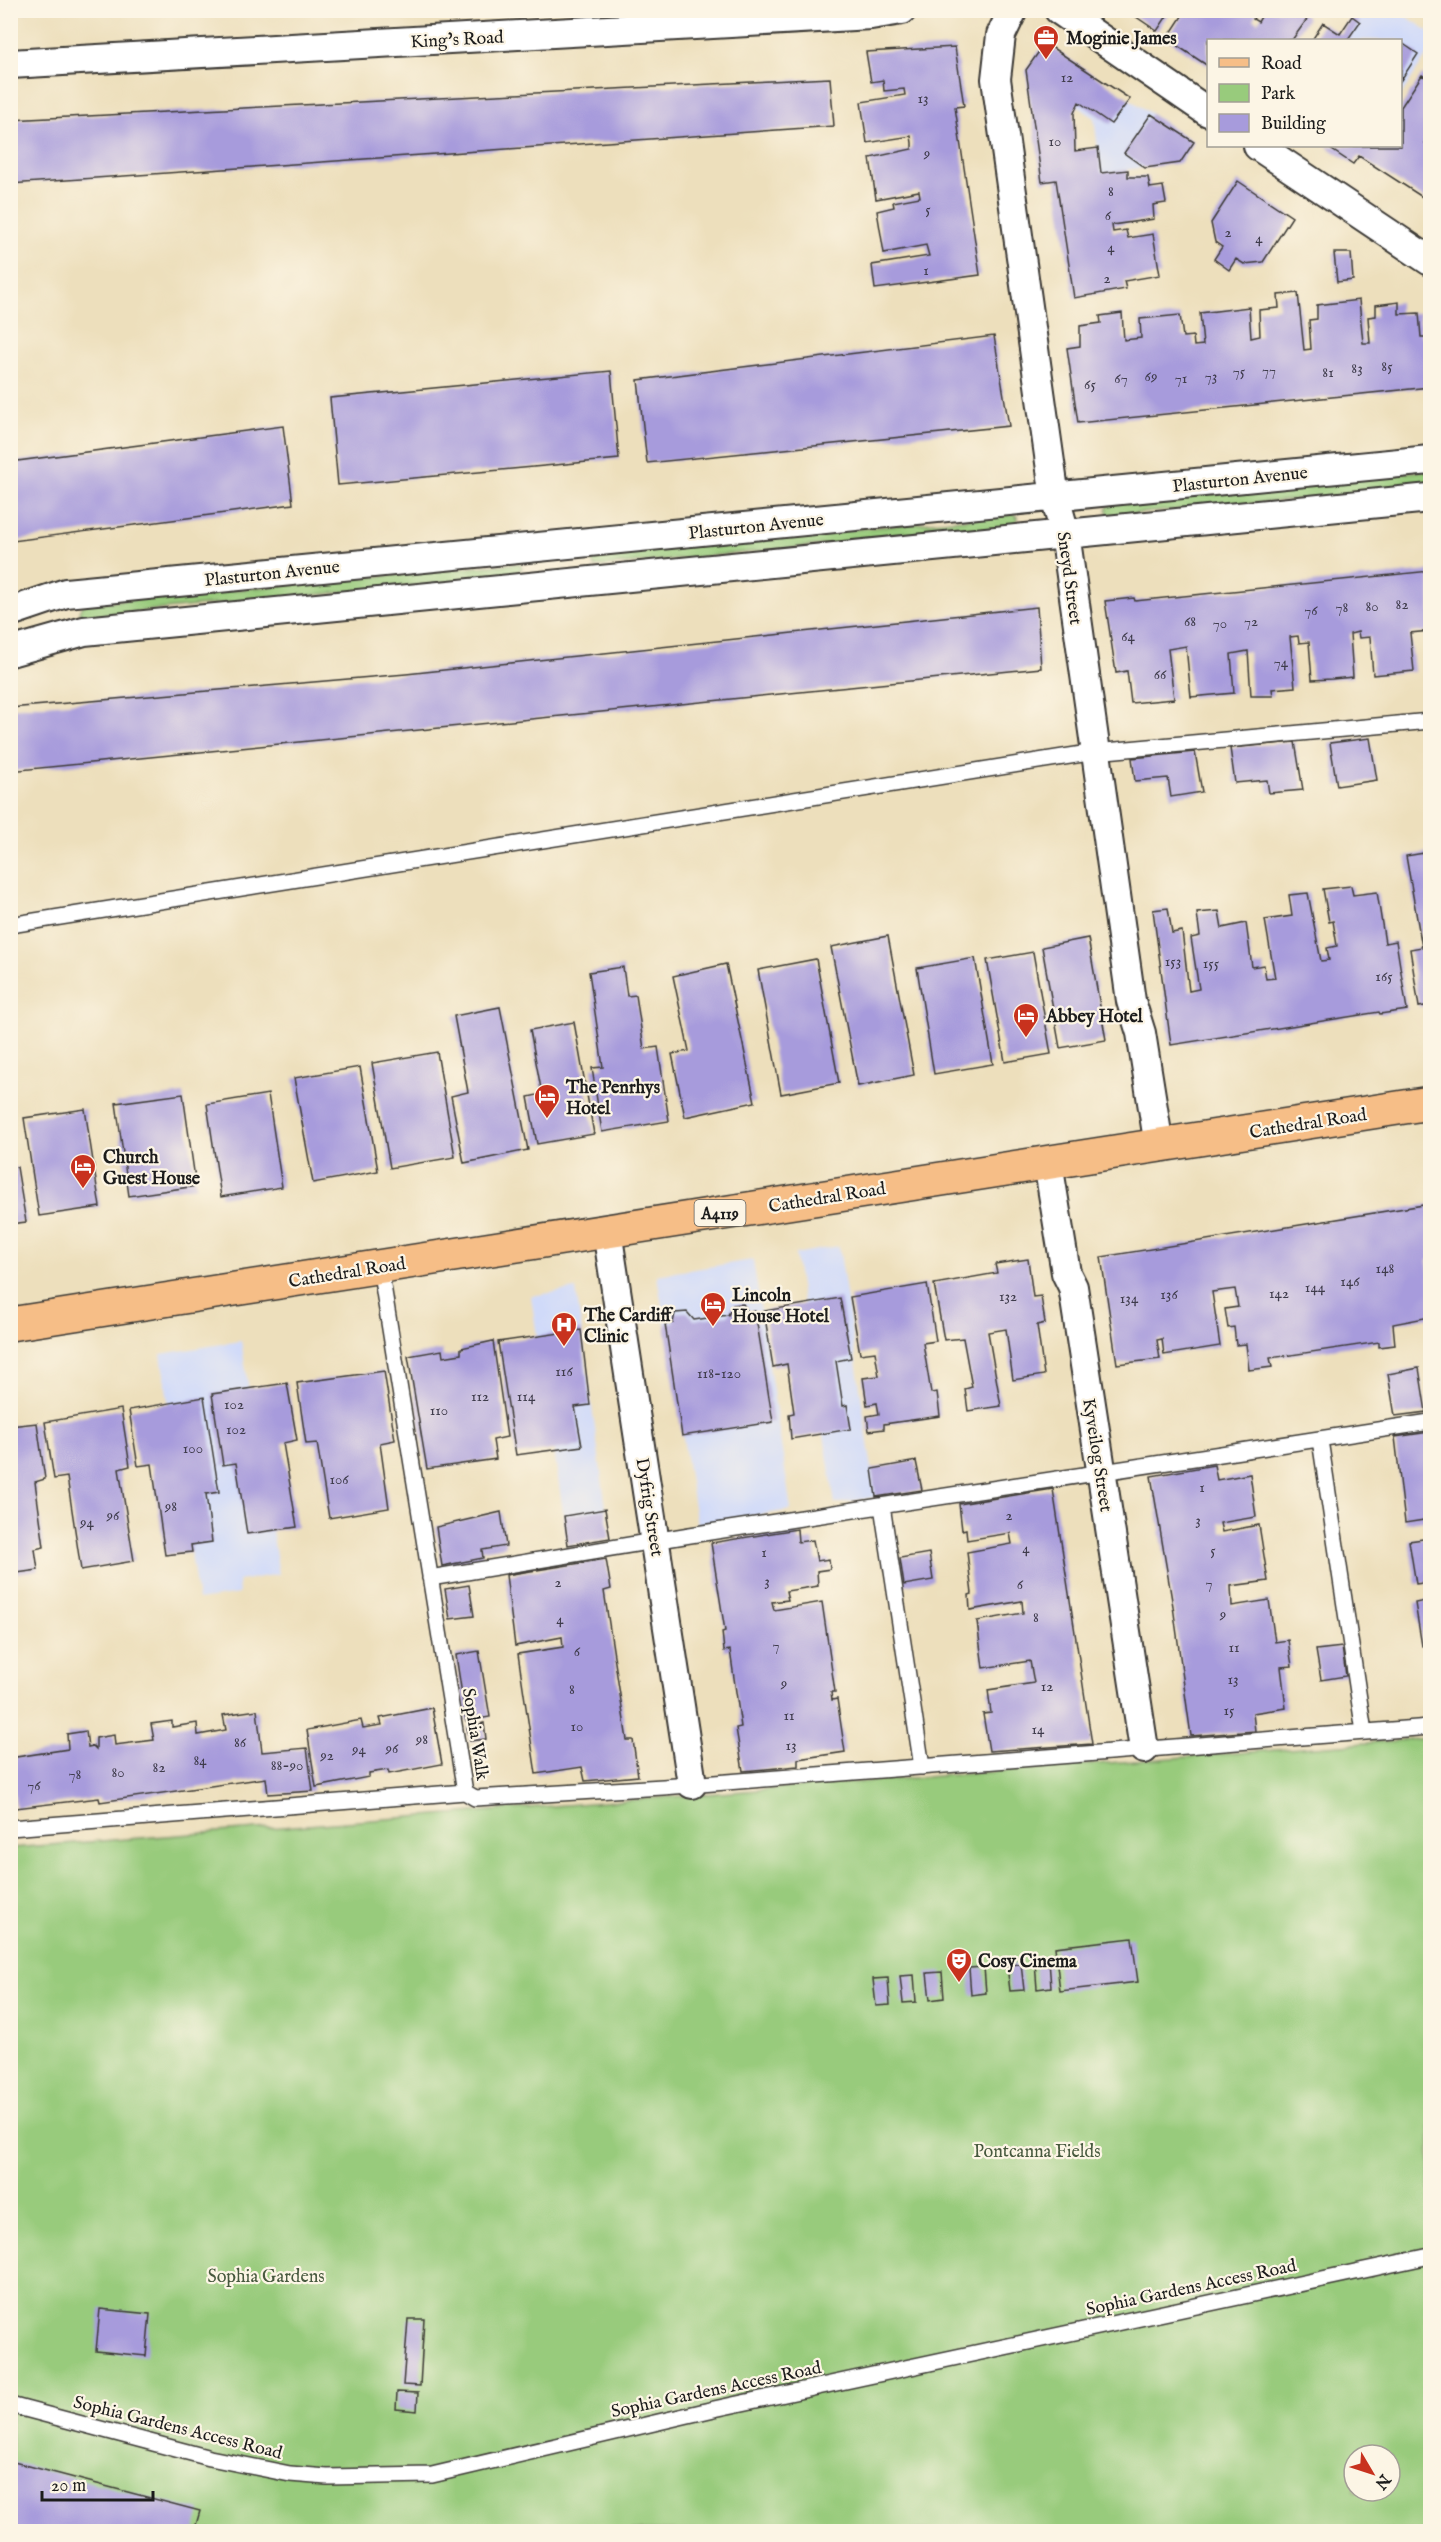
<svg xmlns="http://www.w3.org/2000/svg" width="1441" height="2542" font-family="'IM FELL English',serif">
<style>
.built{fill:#d0daf9}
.green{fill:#98cb7c;stroke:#5a744c;stroke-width:1.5;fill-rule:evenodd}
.building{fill:#a79bdc}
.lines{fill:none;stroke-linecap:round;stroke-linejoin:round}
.service-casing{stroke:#3b3934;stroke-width:18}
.minor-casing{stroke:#3b3934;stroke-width:32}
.primary-casing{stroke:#3b3934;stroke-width:36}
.service{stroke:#fff;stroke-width:15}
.minor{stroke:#fff;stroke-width:28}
.primary{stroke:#f6be87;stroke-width:33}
.labels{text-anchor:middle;stroke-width:4.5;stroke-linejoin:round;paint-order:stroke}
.number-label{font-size:15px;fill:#3f3c4c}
.shield{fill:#fcf5e5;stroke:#5f5d58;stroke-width:1.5}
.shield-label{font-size:16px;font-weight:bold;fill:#1c1c1c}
.poi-label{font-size:18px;font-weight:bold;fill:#1c1c1c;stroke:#fcf5e5;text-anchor:start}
.street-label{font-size:18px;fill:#1c1c1c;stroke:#fcf5e5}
.park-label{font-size:18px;fill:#47593e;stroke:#fcf5e5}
</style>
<rect width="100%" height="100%" fill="#fcf5e5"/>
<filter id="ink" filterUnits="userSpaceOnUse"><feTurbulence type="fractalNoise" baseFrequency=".0167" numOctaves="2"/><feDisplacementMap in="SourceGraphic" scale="12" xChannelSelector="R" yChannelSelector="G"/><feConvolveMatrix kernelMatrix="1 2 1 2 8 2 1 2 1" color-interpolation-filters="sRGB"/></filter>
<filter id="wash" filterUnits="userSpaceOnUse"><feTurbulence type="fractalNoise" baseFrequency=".008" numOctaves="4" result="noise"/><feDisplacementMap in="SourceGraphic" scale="24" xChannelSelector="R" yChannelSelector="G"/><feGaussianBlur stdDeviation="1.35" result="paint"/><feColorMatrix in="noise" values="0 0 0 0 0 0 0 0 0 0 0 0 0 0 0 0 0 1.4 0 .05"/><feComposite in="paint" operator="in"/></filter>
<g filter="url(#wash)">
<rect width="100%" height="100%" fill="#eddfbc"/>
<!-- built -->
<path class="built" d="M1356 11H1398L1430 32V50L1401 95 1400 40H1336Z
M1045 43 1194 142 1180 163 1101 173 1094 118 1078 106 1079 102H1030L1026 70Z
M839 1246 876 1497 835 1504 795 1254Z
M753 1260 791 1510 697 1525 657 1275Z
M576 1289 610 1538 568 1545 531 1296Z
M241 1341 279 1574 238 1581 239 1594 198 1600 161 1354Z"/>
<!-- green -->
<path class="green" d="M1430 470V488L1108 516 1107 508 1111 503Z
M1015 514 1018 519 1012 527 595 567 592 562 596 554Z
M520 563 522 568 513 576 82 617 79 612 83 604Z
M1430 1738V2531H11V1848ZM1354 2455H1390V2491H1354Z"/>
<g id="blocks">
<!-- building -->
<path class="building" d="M10 10H30V12L10 13Z
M1126 10H1171L1157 31Z
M1186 10H1259L1253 19 1258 22 1265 10H1300L1308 18 1292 40H1208V66L1167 39Z
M1352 16 1360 22 1348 39 1350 40H1312L1323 23 1340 34Z
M1045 43 1130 99 1111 124 1079 102 1074 113 1075 151 1098 148 1101 173 1128 170V177H1148L1150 188 1163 186 1166 203 1153 205 1154 219 1112 225 1113 232 1126 230 1128 238 1153 234 1160 275 1124 281 1126 289 1074 298 1056 180 1042 182 1026 70Z
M1402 43 1418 54 1401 80V45Z
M955 47 964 106 955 107 980 275 875 289 872 265 929 256 926 245 884 253 877 211 894 207 893 202 920 197 919 191 876 199 870 158 912 149V143L911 136 867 143 861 102 905 95 904 89 884 91 883 80 871 82 866 52Z
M1422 75 1430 80V135L1425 143 1430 146V202L1359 156 1353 164 1326 146H1401V107Z
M830 78 834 126 10 184V120Z
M1151 114 1194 142 1180 163 1145 168 1124 153Z
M1238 181 1292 217 1263 262 1244 264 1236 259 1229 270 1214 259 1222 247 1215 242 1211 223Z
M1334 253H1351L1353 280 1337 282Z
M1298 293 1304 350 1311 349 1309 320 1317 319V305L1359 300 1363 343H1370L1368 317 1376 316V305L1399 302V314L1419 313 1421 337H1430V387L1078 423 1067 348 1080 346V326L1101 323 1100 316 1122 313 1124 340 1141 338 1140 319 1180 315 1183 337 1193 336 1194 346 1203 345 1200 313 1249 307 1251 338 1260 336 1259 310 1279 308 1278 295Z
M994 336 1009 426 647 463 638 380Z
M611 371 619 459 338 485 330 398Z
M283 426 293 504 13 541 10 522V462Z
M1430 571V631L1410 633 1414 671 1373 675 1370 637 1359 638 1358 632 1350 634 1353 677 1332 679 1312 680 1309 642 1299 643 1298 636 1290 637 1295 687 1272 689 1273 696H1251L1248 651 1231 654 1234 693 1191 697 1186 646 1168 649 1174 699 1131 703 1127 671 1116 673 1105 601 1134 598 1135 601Z
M1037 607 1041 668 10 771V708L406 674Z
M1370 738 1377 780 1337 786 1330 743Z
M1295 742 1303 790 1269 793 1267 780 1235 783 1230 748Z
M1195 752 1202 792 1171 797 1168 778 1135 781 1132 758Z
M1430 852V1005L1419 1007 1410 949 1422 947 1406 856Z
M1351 886 1353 895 1377 892 1385 943 1396 941 1407 1010 1380 1014 1379 1012 1171 1045 1153 910 1168 908 1172 933 1182 931 1189 991 1199 989 1191 938 1200 936 1197 913 1219 911 1222 928 1246 923 1252 967 1264 965 1266 979 1275 978 1265 920 1292 916 1289 895 1308 893 1321 961 1329 960 1327 948 1337 946 1333 921 1329 922 1323 889Z
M888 936 914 1075 858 1086 831 947Z
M1088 938 1106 1040 1060 1048 1042 947Z
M1033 952 1051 1054 1005 1062 987 960Z
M975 958 993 1064 934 1074 917 968Z
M816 959 839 1083 781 1094 758 970Z
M726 964 755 1102 685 1117 672 1054 689 1051 673 976Z
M623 967 627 996 636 995 644 1049 658 1047 669 1121 602 1132 592 1068 603 1067 589 972Z
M500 1007 528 1150 464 1163 451 1096 468 1092 454 1016Z
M574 1022 594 1134 537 1144 528 1097 542 1094 530 1030Z
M437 1052 455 1157 390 1168 372 1063Z
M360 1067 378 1171 313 1183 294 1078Z
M183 1094 196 1186 129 1196 116 1103Z
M268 1094 282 1187 221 1197 207 1104Z
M85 1109 100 1207 39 1216 24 1118Z
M17 1167 26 1222 10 1224V1168Z
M1430 1204V1260H1427L1430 1281V1317L1393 1324 1395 1345 1379 1347V1342L1270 1358 1272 1367 1249 1370 1246 1344 1236 1345 1234 1327 1228 1328 1225 1309 1238 1307 1235 1289 1212 1292 1220 1346 1164 1355 1162 1339 1157 1340 1160 1359 1117 1364 1101 1257Z
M1028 1259 1033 1297 1041 1296 1045 1323 1037 1325 1044 1375 1013 1380 1006 1329 988 1332 1001 1406 968 1411 965 1389 972 1387 963 1338 944 1340 934 1284 997 1273 995 1264Z
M927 1284 936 1341 923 1343 931 1393 937 1392 940 1416 884 1424V1429L869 1431 867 1416 879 1414 877 1403 867 1405 863 1378 879 1376 875 1352 860 1354 850 1297Z
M840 1298 851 1358 836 1361 843 1406 847 1405 851 1429 791 1439 789 1414 794 1413 787 1364 773 1367 764 1311Z
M743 1304 748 1312 755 1311 773 1422 682 1436 665 1324 673 1323 675 1313 687 1312 694 1320 728 1315 733 1305Z
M581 1330 590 1405 575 1407 582 1446 516 1455 498 1342Z
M493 1341 507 1437 493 1440 496 1459 427 1469 408 1356 442 1350 443 1357 461 1354V1348Z
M1419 1368 1426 1412 1395 1416 1388 1374Z
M384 1371 395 1440 380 1443 389 1508 329 1518 317 1443 306 1444 297 1383Z
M287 1383 297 1440 283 1443 297 1527 247 1534 236 1463 223 1465 212 1394Z
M204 1397 219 1492 206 1494 212 1542 191 1545 192 1552 165 1555 152 1464 138 1466 129 1410Z
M121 1409 130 1466 119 1469 134 1561 81 1570 67 1477 54 1479 45 1422Z
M37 1423 45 1479 35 1482 44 1547 35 1549 38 1570 10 1574V1426Z
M1430 1432V1519L1405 1523 1395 1437Z
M916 1461 922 1490 876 1497 872 1469Z
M1214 1465 1217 1480 1250 1474 1256 1517 1220 1523 1222 1532 1259 1525 1268 1581 1231 1586 1232 1606 1269 1600 1275 1642 1288 1640 1292 1666 1281 1667 1286 1708 1253 1713 1255 1731 1191 1736 1173 1606 1151 1476Z
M1053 1489 1092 1744 989 1751 983 1714 991 1713 988 1690 1034 1683 1030 1661 983 1668 977 1621 1023 1613 1022 1601 970 1610 969 1595 972 1594 967 1552 1012 1544 1010 1533 967 1540 966 1529 962 1530 959 1504Z
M605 1509 610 1538 568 1545 564 1516Z
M501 1512 506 1546 482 1550 483 1558 442 1566 436 1527Z
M797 1529 798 1542 813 1540 817 1561 829 1559 830 1569 817 1571 818 1586 786 1591 788 1600 772 1602 774 1610 822 1602 835 1692H831L832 1700 837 1699 845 1752 798 1759V1766L743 1771 736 1728 741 1727 730 1650 724 1651 723 1641 722 1632 725 1631 711 1543Z
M1430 1538V1582L1416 1584 1409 1541Z
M929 1553 933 1580 904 1585 900 1558Z
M606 1559 611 1589 604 1591 627 1740H633L638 1776 585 1781 582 1767 536 1774 518 1654 563 1647 562 1637 515 1646 506 1575Z
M469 1585 474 1616 450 1619 445 1589Z
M1430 1600V1645L1422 1646 1415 1603Z
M1342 1647 1346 1676 1321 1680 1316 1650Z
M479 1651 490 1717 466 1721 456 1655Z
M1430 1662V1686H1429L1426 1663Z
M432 1708 442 1764 389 1774 388 1770 369 1773V1777L316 1787 307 1730 361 1720 363 1728 382 1725 380 1718Z
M257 1710 262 1752 307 1748 313 1791 268 1794 266 1778 100 1802 99 1798 16 1808 10 1758 68 1749 67 1734 86 1731 88 1747 93 1746 96 1749V1738L114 1735 115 1745 154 1740 151 1724 172 1721V1727L197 1723 198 1735 226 1730 223 1715Z
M484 1723 486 1739 470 1741 467 1727Z
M1132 1938 1138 1982 1060 1991 1055 1947Z
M1049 1961 1051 1987 1037 1989 1035 1962Z
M1021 1964 1024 1990 1010 1991 1007 1965Z
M984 1967 986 1993 971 1995 969 1968Z
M942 1972 944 1998 930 2000 927 1973Z
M914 1975 916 2002 903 2003 900 1976Z
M888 1978 890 2005 876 2006 873 1979Z
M100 2309 150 2314 146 2356 96 2351Z
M408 2319H424L420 2386 403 2385Z
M397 2392 418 2393 417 2411 396 2409Z
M10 2461 200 2511 194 2532H10Z"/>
</g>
</g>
<g filter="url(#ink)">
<use href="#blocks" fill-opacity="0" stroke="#3b3934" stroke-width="1.5"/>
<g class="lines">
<defs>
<path id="service" d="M10 925 1095 752 1430 721
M380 1267 465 1792
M1320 1440 1364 1732
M882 1506 922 1767
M430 1578 690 1535 1430 1422
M465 1792 475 1798 663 1787 1430 1727
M10 1828 465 1792
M10 2405 210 2458 290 2474 327 2477 432 2475 714 2409 1430 2256"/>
<path id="minor" d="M1013 10 1001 35 996 79 1055 498 1065 533 1131 1001 1141 1033 1159 1146
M1059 10 1208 112
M10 64 871 15 902 10
M1258 146 1430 261
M10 612 66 593 1430 460
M10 652 84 631 1430 498
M1048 1163 1066 1273 1073 1287 1144 1749
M607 1231 692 1784"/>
<path id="primary" d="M10 1324 1430 1103"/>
</defs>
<!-- service casing -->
<use href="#service" class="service-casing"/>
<!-- minor casing -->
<use href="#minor" class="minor-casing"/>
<!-- primary casing -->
<use href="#primary" class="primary-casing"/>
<!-- service -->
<use href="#service" class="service"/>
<!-- minor -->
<use href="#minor" class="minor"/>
<!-- primary -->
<use href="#primary" class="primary"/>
</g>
</g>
<!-- icons -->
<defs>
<symbol id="office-pin" viewBox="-11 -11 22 30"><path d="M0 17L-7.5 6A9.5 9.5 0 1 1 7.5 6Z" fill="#c8321e" stroke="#fcf5e5"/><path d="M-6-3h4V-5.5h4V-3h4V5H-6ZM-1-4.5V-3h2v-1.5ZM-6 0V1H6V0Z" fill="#fff"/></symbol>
<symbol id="hotel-pin" viewBox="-11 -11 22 30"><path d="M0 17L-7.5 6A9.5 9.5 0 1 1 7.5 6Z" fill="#c8321e" stroke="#fcf5e5"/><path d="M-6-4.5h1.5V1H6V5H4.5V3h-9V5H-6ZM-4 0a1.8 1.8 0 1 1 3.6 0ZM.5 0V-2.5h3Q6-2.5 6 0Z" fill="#fff"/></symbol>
<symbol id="hospital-pin" viewBox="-11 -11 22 30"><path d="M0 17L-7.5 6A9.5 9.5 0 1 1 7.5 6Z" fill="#c8321e" stroke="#fcf5e5"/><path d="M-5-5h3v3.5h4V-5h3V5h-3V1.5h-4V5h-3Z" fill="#fff"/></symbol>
<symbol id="theatre-pin" viewBox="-11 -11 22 30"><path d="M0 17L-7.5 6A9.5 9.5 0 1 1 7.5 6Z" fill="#c8321e" stroke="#fcf5e5"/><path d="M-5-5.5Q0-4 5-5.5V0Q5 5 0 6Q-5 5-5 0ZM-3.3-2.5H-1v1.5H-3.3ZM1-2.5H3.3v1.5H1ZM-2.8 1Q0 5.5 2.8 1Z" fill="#fff"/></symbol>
</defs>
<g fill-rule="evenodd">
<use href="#office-pin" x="1031" y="23" width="30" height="40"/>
<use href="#hotel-pin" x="1011" y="1001" width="30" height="40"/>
<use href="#hotel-pin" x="532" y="1082" width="30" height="40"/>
<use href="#hotel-pin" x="68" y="1152" width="30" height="40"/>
<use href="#hotel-pin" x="698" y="1290" width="30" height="40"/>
<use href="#hospital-pin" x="549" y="1310" width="30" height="40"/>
<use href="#theatre-pin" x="944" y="1946" width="30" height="40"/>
</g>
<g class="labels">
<!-- number labels -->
<g class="number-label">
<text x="1067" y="82">12</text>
<text x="923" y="103">13</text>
<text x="1055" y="146">10</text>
<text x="927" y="158">9</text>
<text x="1111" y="196">8</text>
<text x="928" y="214">5</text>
<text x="1108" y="220">6</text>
<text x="1228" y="237">2</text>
<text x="1259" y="243">4</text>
<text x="1111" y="252">4</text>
<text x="926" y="275">1</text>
<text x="1107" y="283">2</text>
<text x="1387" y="371">85</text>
<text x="1357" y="373">83</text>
<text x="1269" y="375">77</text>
<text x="1239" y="376">75</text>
<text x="1328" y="377">81</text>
<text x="1151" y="381">69</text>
<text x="1211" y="381">73</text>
<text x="1121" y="383">67</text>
<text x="1181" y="383">71</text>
<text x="1090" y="389">65</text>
<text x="1402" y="609">82</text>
<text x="1372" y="611">80</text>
<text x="1342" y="612">78</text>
<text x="1311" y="615">76</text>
<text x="1190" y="626">68</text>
<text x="1251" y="626">72</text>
<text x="1220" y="628">70</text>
<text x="1128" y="641">64</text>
<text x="1281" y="667">74</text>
<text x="1160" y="679">66</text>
<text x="1173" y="966">153</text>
<text x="1211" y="968">155</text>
<text x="1384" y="981">165</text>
<text x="1385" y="1273">148</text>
<text x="1350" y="1286">146</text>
<text x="1315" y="1292">144</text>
<text x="1279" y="1298">142</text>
<text x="1169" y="1299">136</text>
<text x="1008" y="1301">132</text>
<text x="1129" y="1303">134</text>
<text x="564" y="1376">116</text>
<text x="719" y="1378">118-120</text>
<text x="480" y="1401">112</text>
<text x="526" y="1401">114</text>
<text x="234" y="1409">102</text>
<text x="439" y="1415">110</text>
<text x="236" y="1434">102</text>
<text x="193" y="1453">100</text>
<text x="339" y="1484">106</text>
<text x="1202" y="1492">1</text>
<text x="171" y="1511">98</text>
<text x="113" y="1520">96</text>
<text x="1009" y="1520">2</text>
<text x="1198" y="1525">3</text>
<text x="87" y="1527">94</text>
<text x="1026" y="1553">4</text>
<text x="1213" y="1555">5</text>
<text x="764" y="1557">1</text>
<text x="767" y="1586">3</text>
<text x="558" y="1587">2</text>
<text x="1209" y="1588">7</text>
<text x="1020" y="1589">6</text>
<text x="1223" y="1619">9</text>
<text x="1036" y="1622">8</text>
<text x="560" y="1624">4</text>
<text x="776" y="1650">7</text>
<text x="1234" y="1652">11</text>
<text x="577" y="1656">6</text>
<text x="1233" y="1684">13</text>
<text x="784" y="1688">9</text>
<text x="1047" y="1691">12</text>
<text x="572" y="1694">8</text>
<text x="1229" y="1715">15</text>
<text x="789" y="1720">11</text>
<text x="577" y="1731">10</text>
<text x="1038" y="1734">14</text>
<text x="422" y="1744">98</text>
<text x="240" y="1747">86</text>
<text x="791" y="1750">13</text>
<text x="392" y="1753">96</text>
<text x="359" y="1754">94</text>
<text x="327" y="1760">92</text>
<text x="200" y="1765">84</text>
<text x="287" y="1770">88-90</text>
<text x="159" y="1772">82</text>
<text x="118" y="1777">80</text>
<text x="75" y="1779">78</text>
<text x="34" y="1790">76</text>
</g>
<!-- shield labels -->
<rect class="shield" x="694.5" y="1200" width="51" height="26" rx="4.5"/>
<g class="shield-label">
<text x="720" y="1219">A4119</text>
</g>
<!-- poi labels -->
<g class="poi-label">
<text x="1066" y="44">Moginie James</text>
<text x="1046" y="1022">Abbey Hotel</text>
<text x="566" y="1093">The Penrhys<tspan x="566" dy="21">Hotel</tspan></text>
<text x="103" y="1163">Church<tspan x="103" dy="21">Guest House</tspan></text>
<text x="732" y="1301">Lincoln<tspan x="732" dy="21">House Hotel</tspan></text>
<text x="584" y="1321">The Cardiff<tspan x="584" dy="21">Clinic</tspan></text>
<text x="978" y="1967">Cosy Cinema</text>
</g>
<!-- street labels -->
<g class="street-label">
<text transform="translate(457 39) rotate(-3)" y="6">King's Road</text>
<text transform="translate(1240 479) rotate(-6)" y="6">Plasturton Avenue</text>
<text transform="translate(756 526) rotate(-6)" y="6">Plasturton Avenue</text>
<text transform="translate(272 573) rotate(-6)" y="6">Plasturton Avenue</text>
<text transform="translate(1070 578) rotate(82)" y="6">Sneyd Street</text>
<text transform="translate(1308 1123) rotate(-9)" y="6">Cathedral Road</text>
<text transform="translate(827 1197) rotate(-9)" y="6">Cathedral Road</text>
<text transform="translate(347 1272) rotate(-9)" y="6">Cathedral Road</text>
<text transform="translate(1098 1455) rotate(81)" y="6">Kyveilog Street</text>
<text transform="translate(650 1507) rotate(81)" y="6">Dyfrig Street</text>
<text transform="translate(476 1734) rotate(81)" y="6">Sophia Walk</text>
<text transform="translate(1191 2287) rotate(-12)" y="6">Sophia Gardens Access Road</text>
<text transform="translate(716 2389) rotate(-12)" y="6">Sophia Gardens Access Road</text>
<text transform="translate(178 2427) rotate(14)" y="6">Sophia Gardens Access Road</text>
</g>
<!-- park labels -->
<g class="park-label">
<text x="1037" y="2157">Pontcanna Fields</text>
<text x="266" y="2282">Sophia Gardens</text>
</g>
</g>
<!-- margin -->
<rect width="1441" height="2542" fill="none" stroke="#fcf5e5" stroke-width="36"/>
<!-- legend -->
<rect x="1207" y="39" width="195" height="108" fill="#fcf5e5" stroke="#a29e95" stroke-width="1.5"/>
<rect x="1219" y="58" width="30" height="9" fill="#f6be87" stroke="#a29e95" stroke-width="1.5"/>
<text x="1261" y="69" font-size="18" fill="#1c1c1c">Road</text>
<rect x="1219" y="84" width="30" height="18" fill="#98cb7c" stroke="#a29e95" stroke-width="1.5"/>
<text x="1261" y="99" font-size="18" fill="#1c1c1c">Park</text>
<rect x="1219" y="114" width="30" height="18" fill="#a79bdc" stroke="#a29e95" stroke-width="1.5"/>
<text x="1261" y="129" font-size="18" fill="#1c1c1c">Building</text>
<!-- north arrow -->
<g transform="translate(1372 2473) rotate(129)"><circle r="28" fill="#fcf5e5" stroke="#a29e95" stroke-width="1.5"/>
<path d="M0-4.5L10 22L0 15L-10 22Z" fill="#c8321e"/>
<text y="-9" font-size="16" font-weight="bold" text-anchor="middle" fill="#1c1c1c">N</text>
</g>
<!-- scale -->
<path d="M42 2491v9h111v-9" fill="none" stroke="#1c1c1c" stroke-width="3"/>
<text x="51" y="2491" font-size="18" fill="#1c1c1c" stroke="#fcf5e5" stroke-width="4.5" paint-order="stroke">20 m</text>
</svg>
